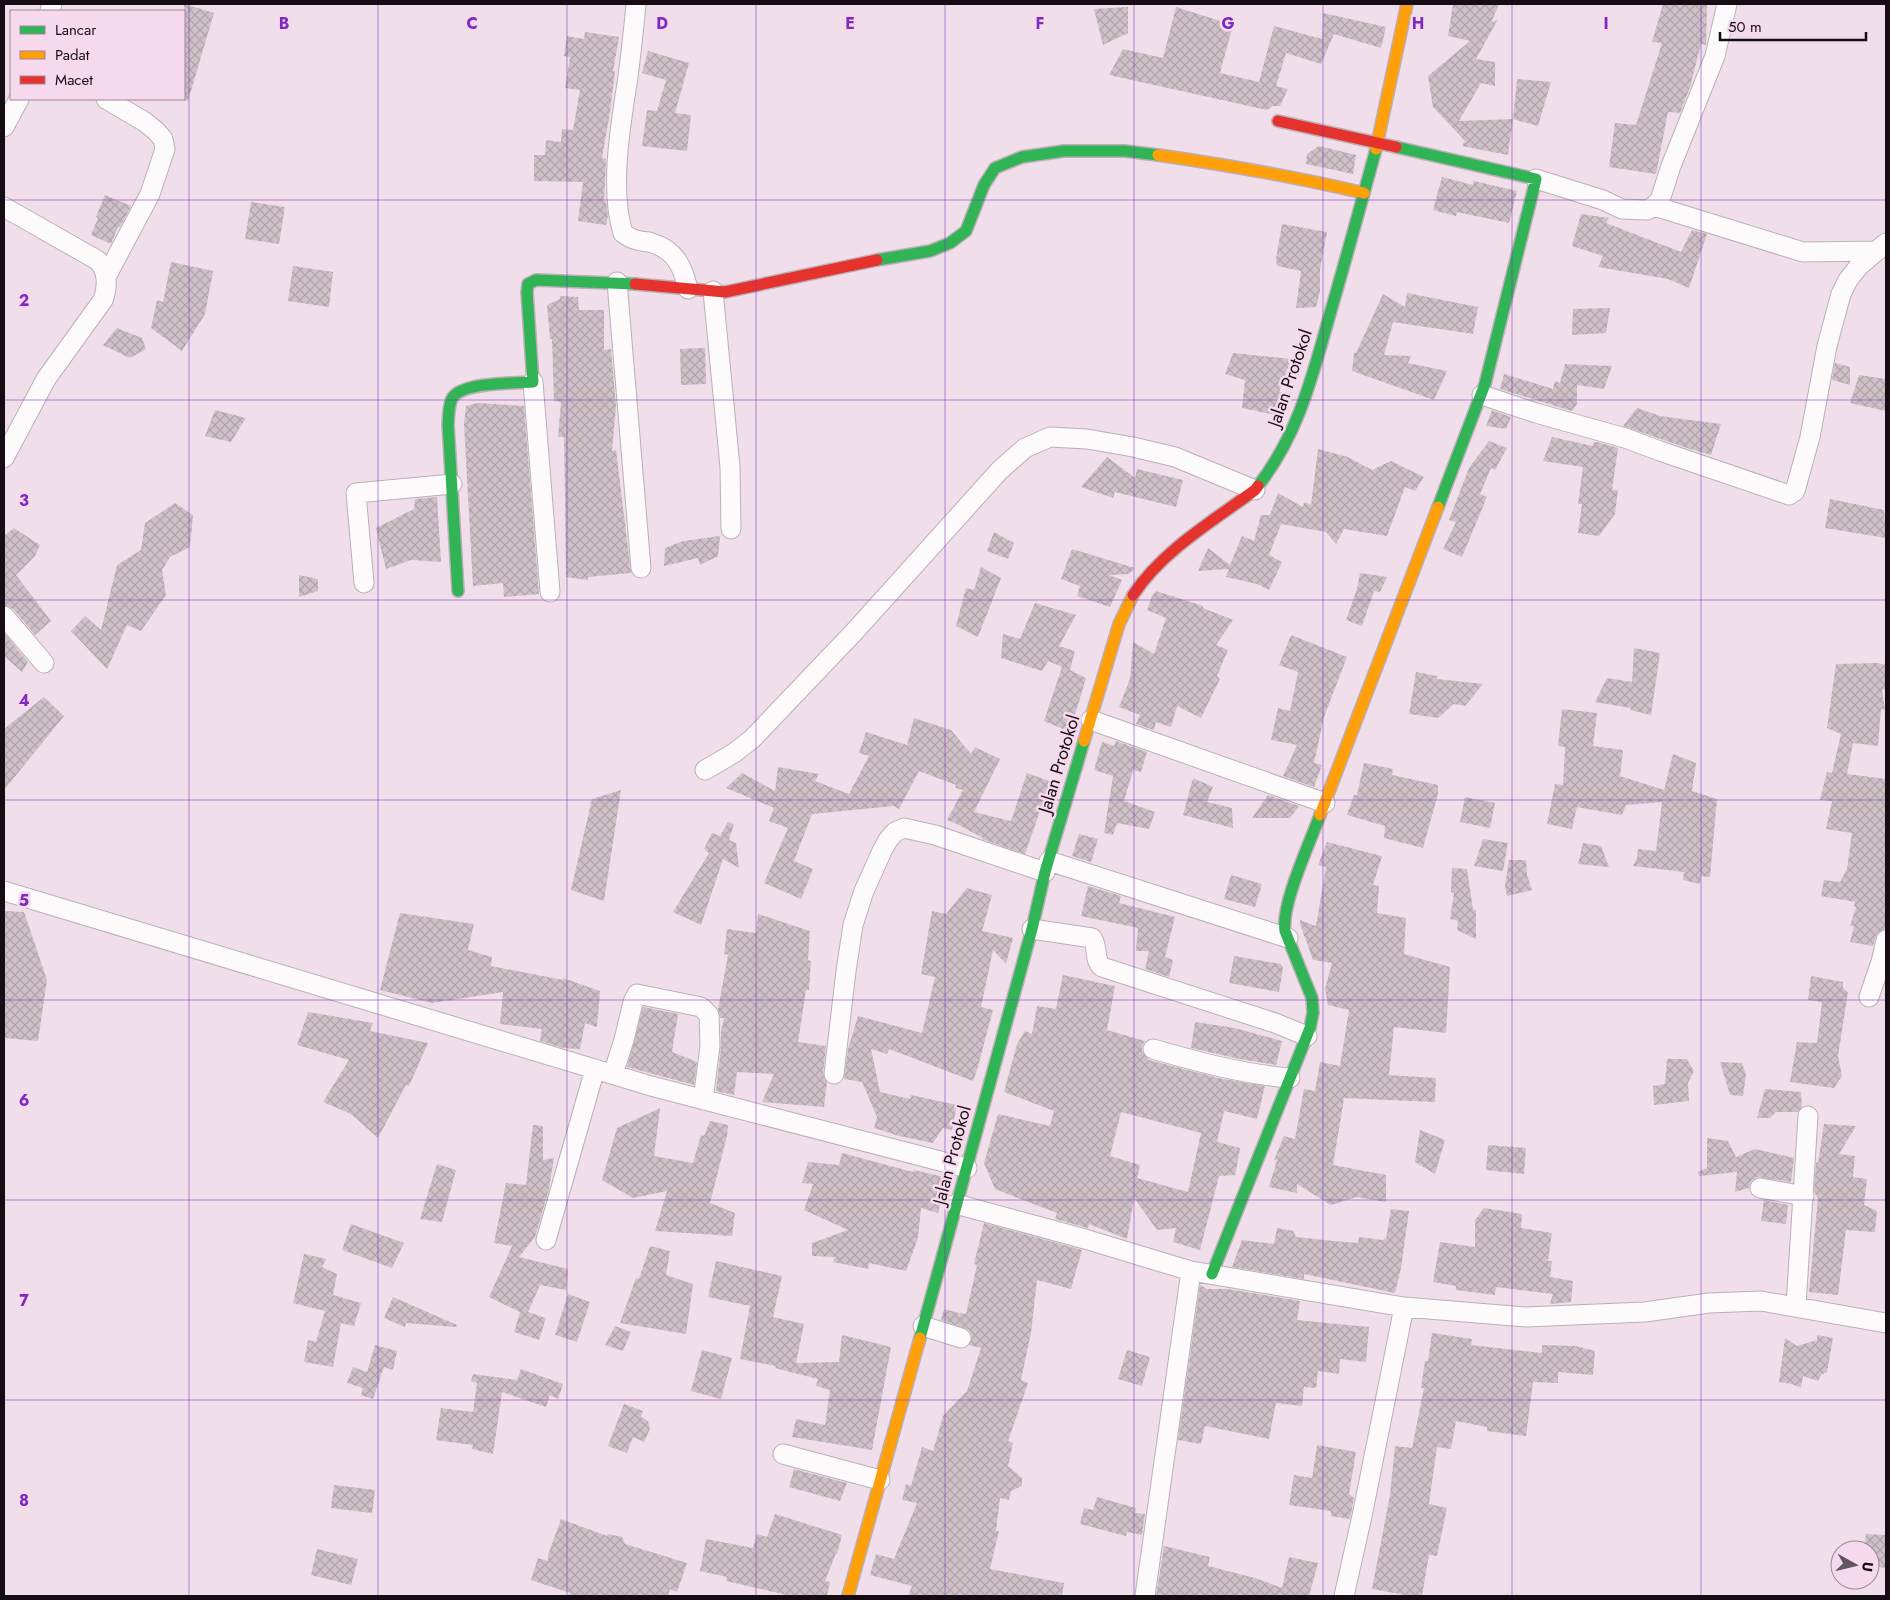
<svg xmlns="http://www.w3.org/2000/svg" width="1890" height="1600" font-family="Jost,sans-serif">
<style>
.building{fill:url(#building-cross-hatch);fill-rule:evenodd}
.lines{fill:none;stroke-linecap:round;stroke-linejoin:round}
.street-casing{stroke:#bbafb7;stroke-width:21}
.fast-casing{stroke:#bbafb7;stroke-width:14}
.slow-casing{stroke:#bbafb7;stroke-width:14}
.jam-casing{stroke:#bbafb7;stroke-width:14}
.street{stroke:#fdfafc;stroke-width:19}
.fast{stroke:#30b455;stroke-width:11}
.slow{stroke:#ff9f0a;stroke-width:11}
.jam{stroke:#e5322d;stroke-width:11}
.grid{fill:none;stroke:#7b2cbf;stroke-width:1;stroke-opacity:0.55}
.labels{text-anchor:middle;stroke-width:5;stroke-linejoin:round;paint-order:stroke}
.street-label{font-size:18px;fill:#160d14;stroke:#f6d9ed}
.grid-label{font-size:16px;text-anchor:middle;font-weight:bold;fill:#7b2cbf;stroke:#f6d9ed;stroke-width:5;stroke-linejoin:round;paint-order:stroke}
</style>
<defs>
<pattern id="building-cross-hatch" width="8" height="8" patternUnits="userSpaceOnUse" patternTransform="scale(1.25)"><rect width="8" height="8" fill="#cec0c7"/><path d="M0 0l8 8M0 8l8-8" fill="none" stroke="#b0a4aa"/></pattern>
</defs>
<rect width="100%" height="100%" fill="#f0dfea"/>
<!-- building -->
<path class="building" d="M184 4 214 13 188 101 184 100Z
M1453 4H1499L1491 23 1498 19 1476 59 1495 62V86L1481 83 1459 121 1513 119 1508 155 1462 146 1465 141 1433 107 1428 76 1470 41 1448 36Z
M1663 4H1707L1706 45 1701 44 1690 87 1680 113 1668 112 1656 174 1609 167 1615 123 1636 125 1662 43 1652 42Z
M1128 7V33L1103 45 1094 9Z
M1176 7 1233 25 1220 73 1259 82 1274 26 1322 39 1323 13 1386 27 1381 48 1334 34 1321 64 1286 53 1276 86 1288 89 1280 106H1273L1267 110 1109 75 1123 49 1163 58Z
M585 32 619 37 613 71H615L610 112 602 158 606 159 604 201H606L608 216 606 225 578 221 583 182 534 181V155H545L546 140 561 142 562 129 573 130 580 90 565 88 570 57 564 56 567 36 584 39Z
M648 51 689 63 675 113 691 115 687 151 642 146 647 110 657 111 666 80 642 73Z
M1517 79 1551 82 1538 126 1513 119Z
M1319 146 1356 155 1353 174 1306 164 1307 154Z
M1442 177 1473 185 1474 181 1517 191 1509 223 1457 212 1456 216 1433 210Z
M105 195 131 206 120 227H118L111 244 91 235 98 218 96 217Z
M251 202 285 207 279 244 245 239Z
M1581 214 1609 218 1606 223 1681 252 1692 230 1707 234 1689 288 1668 279 1598 267 1603 256 1572 246Z
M1282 224 1327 232 1320 269V292L1316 307 1296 308 1301 271 1277 266 1276 259Z
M171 262 213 271 205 314 182 351 151 328 157 300 163 302Z
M293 266 333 272 329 307 288 301Z
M1407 293 1478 307 1473 334 1393 322 1384 355 1411 356 1408 363 1447 371 1434 400 1352 371 1354 353H1356L1383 294 1405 307Z
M560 296 578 297 579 310H604V350L611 349 616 406 612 451 616 450 631 573 588 577V580L566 577 564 437H558L561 402 554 401 552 339H550L547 305 560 299Z
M1610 308 1606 333 1572 335 1573 309Z
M117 328 142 338 146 349 130 358 103 345Z
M705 348 706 384 681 385 680 349Z
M1233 353 1291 359 1279 392 1291 393 1281 416 1242 408 1245 380 1225 374Z
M1835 363 1850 367V385L1832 380Z
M1565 364 1612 366 1604 389 1577 385V404L1572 411 1500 389 1504 374 1553 389 1555 381 1560 383Z
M1859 375 1886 379V411L1850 403Z
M478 403 524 406 539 594 504 597 503 583 473 586 464 424 466 406Z
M1637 408 1660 416 1721 424 1711 455 1687 448 1623 426Z
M215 410 246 418 231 442 205 436Z
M1492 410 1511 417 1506 429 1486 426Z
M1552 437 1593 446 1594 442H1597L1618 448 1612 490H1618L1615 514 1599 536 1578 533 1582 504H1578L1583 467 1543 461Z
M1489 441 1507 448 1495 470 1491 468 1480 494 1487 497 1462 557 1443 549 1456 522 1449 520 1469 468Z
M1318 449 1348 457 1372 470 1391 461 1424 477 1415 491 1405 487 1387 536 1344 529 1336 544 1326 532 1281 524 1269 555 1282 562 1269 590 1257 584 1226 577 1229 569 1198 571 1208 548 1230 565 1242 536 1254 541 1261 515H1270L1278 493 1303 507 1304 502 1311 505Z
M1107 457 1135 478 1137 469 1183 480 1176 507 1115 492 1113 498 1081 487Z
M437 497 441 562 411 560 386 569 376 528 414 509 415 499Z
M1830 499 1884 510 1886 538 1825 528Z
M175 503 193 515 190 547 170 557 162 570 166 595 141 631 127 625 107 669 71 631 85 616 101 630 117 565 141 550 145 523Z
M14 528 40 545 35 556 16 575 51 621 35 635 13 609 4 605V536Z
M994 532 1014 543 1008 559 987 551Z
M720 536 718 556 700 565 698 558 664 566 665 548 683 541Z
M1072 549 1135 568 1129 574 1109 575 1122 580 1110 607 1077 596 1080 586 1061 579Z
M981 567 1001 578 978 637 956 626 966 588 974 590Z
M1360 573 1387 577 1380 592 1374 591 1362 626 1346 620 1357 589Z
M299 575 318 579V591L299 597Z
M1156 591 1203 606V608L1233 620 1216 645 1228 650 1217 676 1220 679 1201 718 1177 706 1171 727 1156 722 1154 730 1136 724 1140 715 1119 707 1130 679 1133 642 1154 654 1166 618 1147 610 1152 596Z
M1035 603 1076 615 1059 646 1075 651 1070 670 1086 678 1070 732 1044 721 1062 667 1048 661 1042 671 1001 658 1003 634 1020 639Z
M4 633 28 662 22 672 4 656Z
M1291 635 1347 657 1324 717 1314 763 1322 765 1314 787 1283 776 1297 745 1271 740 1278 708 1290 711 1298 672 1279 665Z
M1634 648 1660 653 1651 715 1630 710 1631 708 1595 702 1607 678 1632 682Z
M1878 663 1886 665V689L1882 690 1885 710 1881 709 1878 746 1853 743 1847 774 1886 779V929L1877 933 1873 946 1850 942 1854 926H1850L1856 907 1854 906 1855 902 1821 896 1824 880 1840 882 1847 869 1852 833 1826 829 1832 801 1820 800 1827 772 1832 773 1841 734 1827 728 1836 664Z
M1416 672 1437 676V679L1483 684 1465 706 1454 704 1438 718 1409 714Z
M44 697 64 716 4 790V729Z
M1562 709 1597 713 1593 746 1623 750 1620 776 1664 790 1673 754 1696 763 1692 791 1717 799 1710 877 1701 876 1700 884 1683 880 1684 872 1633 866 1637 858 1638 849 1656 851 1662 802 1626 805 1622 815 1577 807 1572 829 1547 824 1555 784 1563 785 1565 747 1558 746Z
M914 718 951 730 971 754 975 747 1000 759 974 812 1011 821 1027 773 1055 783 1046 813 1040 811 1025 854 982 839 983 838 955 823 947 820 963 790 955 788 956 785 919 771 899 809 894 806 812 814 794 861 813 869 801 899 764 883 788 828 769 821 774 808 726 788 742 773 775 791 778 767 819 774 815 781 849 794 869 756 859 753 866 732 907 745Z
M1116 741 1147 752 1141 772 1133 770 1124 801 1155 812 1149 829 1117 823 1113 835 1104 833 1113 776 1094 770 1102 742 1114 746Z
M1364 763 1393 769 1392 775 1438 785V794L1423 848 1384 838 1385 826 1347 815 1354 795H1357Z
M1193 778 1213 787 1207 802 1232 808 1233 828 1183 815Z
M621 790 604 901 571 890 592 799Z
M1268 795 1299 806 1290 818H1252Z
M1465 797 1495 803 1490 828 1460 822Z
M728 822 734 824 729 840 736 843 739 868 723 859 701 925 673 912 709 853 704 849 712 833 720 836Z
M1079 834 1098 839 1091 862 1072 856Z
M1483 839 1508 843 1503 871 1474 866Z
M1327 842 1382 856 1373 885 1379 886 1377 913 1406 918 1404 954 1450 967 1446 1033 1394 1027 1389 1075 1436 1078 1435 1102 1342 1098 1344 1099 1333 1165 1386 1175V1202L1356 1197 1331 1205 1297 1184V1193L1269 1187 1277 1160H1274L1284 1136 1295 1139 1304 1089 1315 1091 1320 1062 1340 1066 1349 1010 1328 1005 1325 989 1332 963 1313 960 1300 924V920L1316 926 1326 867 1318 865Z
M1583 843 1601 846 1609 867 1578 864Z
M1509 860H1526L1527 875 1532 890 1507 896 1505 886Z
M1452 868 1467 869 1473 909 1476 910V939L1457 930 1458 921 1450 919 1454 893 1451 892Z
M1231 875 1262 884 1255 907 1224 899Z
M1088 886 1121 896 1119 903 1175 917 1165 957 1173 960 1169 977 1145 969 1149 951H1136L1138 928 1081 916Z
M967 888 992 895 982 931 1013 938 1006 964 993 950 981 1007 993 1010 977 1070 973 1081 889 1049 887 1054 871 1049 880 1092 910 1099 911 1095 957 1105 952 1130 943 1128 933 1143 899 1136 874 1128 877 1117 862 1082 844 1079 848 1049 858 1016 922 1033 935 977 921 974 932 911 946 914Z
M4 911 24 912 47 980 38 1041 4 1038Z
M400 913 474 924 468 950 492 957 491 966 563 980V978L600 991 597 1027 585 1023 580 1049 563 1048 540 1041 542 1029 500 1024 503 992 432 1003 380 990Z
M758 914 810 931 808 960 811 961 809 990H806L798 1042 826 1046 823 1073 827 1082 824 1107 762 1102 774 1074 737 1072 734 1095 716 1091 721 1047V1032L724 1018H720L718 1009 728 955 724 954 727 929 756 933Z
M1234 956 1281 964 1283 968 1279 992 1229 983Z
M1063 975 1115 986 1107 1030 1145 1041 1142 1046V1052L1149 1060 1218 1078 1265 1086 1257 1119 1224 1111 1217 1142 1240 1148 1236 1171 1235 1175 1219 1176 1200 1250 1173 1242 1176 1228 1157 1230 1134 1198 1127 1239 1089 1224 1088 1228 1055 1219 1057 1213 995 1189 984 1163 998 1114 1050 1126 1054 1111 1004 1092 1017 1044 1025 1031 1032 1034 1037 1006 1056 1009ZM1121 1112 1201 1133 1188 1192 1137 1178 1140 1165 1110 1156Z
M1811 976 1843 982V988L1848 992 1838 1056 1842 1076 1834 1088 1790 1082 1797 1042 1817 1043 1822 1002 1808 1000Z
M643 1007 678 1014 672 1052 697 1062 694 1085 627 1067Z
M308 1012 373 1023 370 1031 428 1043 409 1086 406 1085 378 1138 351 1114 323 1102 349 1060 297 1045Z
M1195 1022 1235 1028 1282 1041 1276 1065 1240 1059 1191 1048Z
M1667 1059H1687L1694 1071 1688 1083 1689 1101 1654 1105 1653 1086 1665 1084Z
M1720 1062 1742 1063 1746 1075 1743 1096 1730 1095Z
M1765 1089 1801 1092 1802 1107 1798 1112H1776L1770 1118H1757Z
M660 1108 654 1156 693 1163 701 1135 704 1136 710 1121 728 1125 727 1136 710 1203 735 1213 732 1236 655 1231 667 1191 633 1198 602 1180 617 1128Z
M1824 1124 1856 1126 1839 1154 1855 1156 1853 1177 1867 1179 1864 1205 1877 1211 1875 1232 1846 1230 1838 1295 1809 1292 1818 1198 1814 1192 1816 1162 1818 1163Z
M533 1125 543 1126V1160L554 1158 549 1189 535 1237 519 1257 568 1269 566 1290 540 1285 528 1312 546 1318 539 1340 514 1332 520 1312 489 1297 512 1246 494 1243 506 1183 526 1185Z
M1420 1130 1445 1140 1435 1174 1415 1162Z
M1707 1138 1728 1141 1736 1157 1755 1149 1794 1158 1791 1182 1757 1177 1751 1181 1749 1188 1735 1192 1737 1172 1699 1176 1698 1172 1707 1168Z
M1488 1145 1526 1148 1524 1174 1486 1170Z
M842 1153 913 1172 914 1170 948 1178 938 1213 921 1208 918 1238 906 1271 869 1263 868 1269 833 1262 835 1257 812 1256V1243L848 1230 804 1210 813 1184 802 1183 808 1162 839 1165Z
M437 1164 456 1170 442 1222 420 1219Z
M1764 1200 1788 1205 1786 1224 1761 1221Z
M1484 1208 1522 1214 1521 1228 1552 1233 1548 1261H1552L1550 1277 1573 1281 1571 1302 1550 1304 1553 1294 1496 1287 1495 1295 1456 1290V1286L1433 1282 1440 1242 1475 1247V1220Z
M1391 1209 1409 1211 1401 1268 1395 1293 1304 1274V1279L1232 1267 1242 1240 1274 1244 1277 1228 1293 1231 1296 1237 1334 1241 1358 1243 1359 1237 1383 1240 1384 1238 1386 1239Z
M984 1223 1082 1250 1071 1289 1037 1280 1031 1333 1021 1380 1028 1383 1008 1441 1013 1443 1008 1466 1022 1478V1486L1011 1491 1009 1500 1000 1498 996 1531H999L990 1569 1064 1583 1062 1596H908L912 1586 870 1575 876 1554 894 1559 917 1503 902 1500 906 1484 911 1486 922 1447 933 1451 943 1416 967 1391 981 1348 969 1345 972 1336 969 1330 941 1320 944 1309 959 1313V1317L960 1313 966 1314 977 1265 974 1264Z
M351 1224 404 1243 392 1268 342 1250Z
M650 1246 670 1251 666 1275 693 1284 686 1334 620 1323 636 1278 639 1279Z
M304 1254 326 1259 322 1267 337 1274 333 1295 361 1303 354 1326 341 1323 333 1367 304 1362 308 1340 316 1342 325 1311 293 1303Z
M716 1261 782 1276 773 1317 804 1324 796 1363 839 1362 842 1335 891 1347 872 1450 792 1437 796 1419 825 1425 830 1390 816 1386 818 1379 775 1368 776 1366 740 1359 750 1306 708 1297Z
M1200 1285 1207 1289H1228L1300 1301 1297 1320 1369 1327 1366 1362 1340 1359 1339 1374 1318 1371 1316 1388 1304 1387 1302 1406 1276 1403 1269 1439 1205 1426 1201 1444 1178 1440Z
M568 1294 590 1302 577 1342 555 1335Z
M393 1297 457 1325 456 1327 406 1323 405 1327 384 1318Z
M615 1326 631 1332 623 1351 605 1345Z
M1432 1333 1472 1339 1471 1345 1542 1353V1345L1576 1346 1595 1351 1593 1375 1558 1372V1383L1533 1382 1526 1436 1487 1431V1427L1456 1421 1451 1449 1437 1447 1429 1504 1447 1508 1437 1556 1429 1555 1422 1596H1411L1372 1589 1390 1495 1395 1446 1412 1448 1424 1388H1421L1425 1361H1428Z
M1817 1335 1833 1338 1827 1372 1821 1375 1818 1381 1803 1376 1801 1388 1792 1384 1779 1382 1785 1338 1797 1346 1817 1340Z
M375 1345 397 1351 393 1370 384 1367 373 1399 361 1395 363 1388 347 1383 353 1367 367 1372Z
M702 1350 732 1358 721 1399 691 1391Z
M1127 1350 1150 1357 1142 1386 1118 1379Z
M521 1369 563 1384 558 1399 550 1395 546 1407 502 1392 493 1454 472 1449 473 1445 436 1440 441 1408 473 1412 477 1383 471 1381 473 1374 517 1380Z
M624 1404 643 1411 641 1417 648 1421 650 1429 644 1442 633 1437 627 1453 608 1446Z
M1317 1445 1356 1452 1349 1494 1354 1498 1350 1519 1331 1516V1511L1289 1505 1294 1475 1312 1478Z
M794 1469 847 1483 840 1501 789 1487Z
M334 1485 375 1490 372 1513 331 1508Z
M1097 1497 1136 1508 1135 1513 1145 1514 1142 1535 1127 1532 1126 1536 1080 1524 1084 1508 1093 1510Z
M775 1514 842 1535 837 1554 836 1553 825 1581 830 1582 827 1596H791L726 1581 727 1577 700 1571 706 1539 753 1548 757 1534 767 1537Z
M561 1519 607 1536 608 1534 622 1537 625 1544 687 1563 677 1592 670 1589 668 1596H569L570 1593 531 1580 538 1558 548 1561V1555Z
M1866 1534 1886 1535V1568L1870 1566V1550H1864Z
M1164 1546 1210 1557 1208 1566 1255 1578 1282 1588 1289 1557 1318 1563 1309 1596H1156Z
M317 1549 358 1559 351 1585 311 1575Z"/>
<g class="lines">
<defs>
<path id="street" d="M636 4C634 28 631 52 628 77 621 122 609 189 623 233 627 236 632 239 637 240 642 242 647 241 652 243 676 250 683 268 688 289
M50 11 52 4
M106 99 145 122 156 131 163 139 165 149 150 194 106 277
M4 127 19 99
M1536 179 1603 200 1622 209 1647 210 1654 206 1660 200 1671 166 1715 56 1727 4
M1654 206 1803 252 1877 251
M4 207 97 260C108 269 108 287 103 300L46 379 4 458
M617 282 641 568
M713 291 730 467 731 529
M533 382 550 592
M1482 395 1536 413 1625 438 1660 451 1789 495 1795 491 1810 437 1827 346 1841 294 1848 280 1859 266 1886 243
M364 583 356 493 452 484
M4 616 44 663
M1091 720 1325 803
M705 770 734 753 752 739 855 631 1000 470 1025 448 1050 437 1087 439 1133 447 1175 457 1255 490
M1049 861 1288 938
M4 891 651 1086 967 1168
M1032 929 1092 938C1099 948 1093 959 1102 967L1275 1023 1307 1036
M1869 997 1881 962 1886 940
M1153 1049C1198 1062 1243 1074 1290 1078
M613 1074 624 1040 633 1002 637 994 701 1007 709 1015 710 1046 703 1100
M834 1074 846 971 853 925 864 891 882 851 888 840 895 832 904 828 935 835 1045 872
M1760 1188 1804 1196
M956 1204 1085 1239 1191 1271 1404 1307 1526 1317 1645 1312 1709 1303 1761 1301 1886 1323
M546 1240 595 1069
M1796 1306 1808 1116
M923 1326 961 1338
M783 1454 880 1480
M1145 1596 1191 1271
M1344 1596 1362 1516 1404 1307"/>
<path id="fast" d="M1396 147 1536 179 1485 384 1438 507
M877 260 930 251 950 243 966 231 984 185 995 168 1022 157 1064 151H1125L1158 155
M1258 486C1299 433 1312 377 1330 314 1346 259 1361 204 1376 149
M458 591 448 424C449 416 448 404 453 397 464 382 516 383 533 382L527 292 528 284 536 280 635 284
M1212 1274 1310 1028 1313 1013 1312 998 1285 931C1281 904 1310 843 1320 815
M920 1338 1032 929 1045 872 1084 741"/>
<path id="slow" d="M1376 149 1407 4
M1158 155C1227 165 1296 177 1364 193
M1084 741 1119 624 1133 595
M1320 815 1438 507
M848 1596 920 1338"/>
<path id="jam" d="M1278 121 1396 147
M635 284 725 292 877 260
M1133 595C1163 550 1213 521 1255 490L1258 486"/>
</defs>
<!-- street casing -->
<use href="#street" class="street-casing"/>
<!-- fast casing -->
<use href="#fast" class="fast-casing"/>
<!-- slow casing -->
<use href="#slow" class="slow-casing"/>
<!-- jam casing -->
<use href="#jam" class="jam-casing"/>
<!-- street -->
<use href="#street" class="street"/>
<!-- fast -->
<use href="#fast" class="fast"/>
<!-- slow -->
<use href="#slow" class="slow"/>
<!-- jam -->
<use href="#jam" class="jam"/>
</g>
<!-- grid -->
<path class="grid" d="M189 4V1596M378 4V1596M567 4V1596M756 4V1596M945 4V1596M1134 4V1596M1323 4V1596M1512 4V1596M1701 4V1596M4 200H1886M4 400H1886M4 600H1886M4 800H1886M4 1000H1886M4 1200H1886M4 1400H1886"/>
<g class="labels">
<!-- street labels -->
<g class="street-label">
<text transform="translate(1290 378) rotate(-71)" y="6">Jalan Protokol</text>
<text transform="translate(1059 764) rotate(-73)" y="6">Jalan Protokol</text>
<text transform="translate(952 1155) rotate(-75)" y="6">Jalan Protokol</text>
</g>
</g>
<g class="grid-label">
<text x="284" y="29">B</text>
<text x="472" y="29">C</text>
<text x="662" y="29">D</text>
<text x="850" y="29">E</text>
<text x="1040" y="29">F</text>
<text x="1228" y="29">G</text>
<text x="1418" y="29">H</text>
<text x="1606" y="29">I</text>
<text x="24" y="306">2</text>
<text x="24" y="506">3</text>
<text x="24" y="706">4</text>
<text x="24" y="906">5</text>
<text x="24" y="1106">6</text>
<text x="24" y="1306">7</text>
<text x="24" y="1506">8</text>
</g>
<!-- border -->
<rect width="1890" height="1600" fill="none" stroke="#160d14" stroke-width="10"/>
<!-- legend -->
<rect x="10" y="10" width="175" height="90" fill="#f6d9ed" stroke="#9c8796"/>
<rect x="20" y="26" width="25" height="8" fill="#30b455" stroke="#9c8796"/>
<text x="55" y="35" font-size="15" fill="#160d14">Lancar</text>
<rect x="20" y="51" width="25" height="8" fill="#ff9f0a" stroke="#9c8796"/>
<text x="55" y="60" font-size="15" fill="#160d14">Padat</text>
<rect x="20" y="76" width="25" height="8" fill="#e5322d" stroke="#9c8796"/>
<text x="55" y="85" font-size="15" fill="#160d14">Macet</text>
<!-- north arrow -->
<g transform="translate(1855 1565) rotate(98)"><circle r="24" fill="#f6d9ed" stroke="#9c8796"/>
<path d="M0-4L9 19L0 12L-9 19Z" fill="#62565f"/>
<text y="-8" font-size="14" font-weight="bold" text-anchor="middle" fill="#160d14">U</text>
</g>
<!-- scale -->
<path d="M1720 32v8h146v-8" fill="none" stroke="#160d14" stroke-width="2.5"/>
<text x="1728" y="32" font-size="15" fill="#160d14" stroke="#f6d9ed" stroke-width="4" paint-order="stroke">50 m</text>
</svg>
